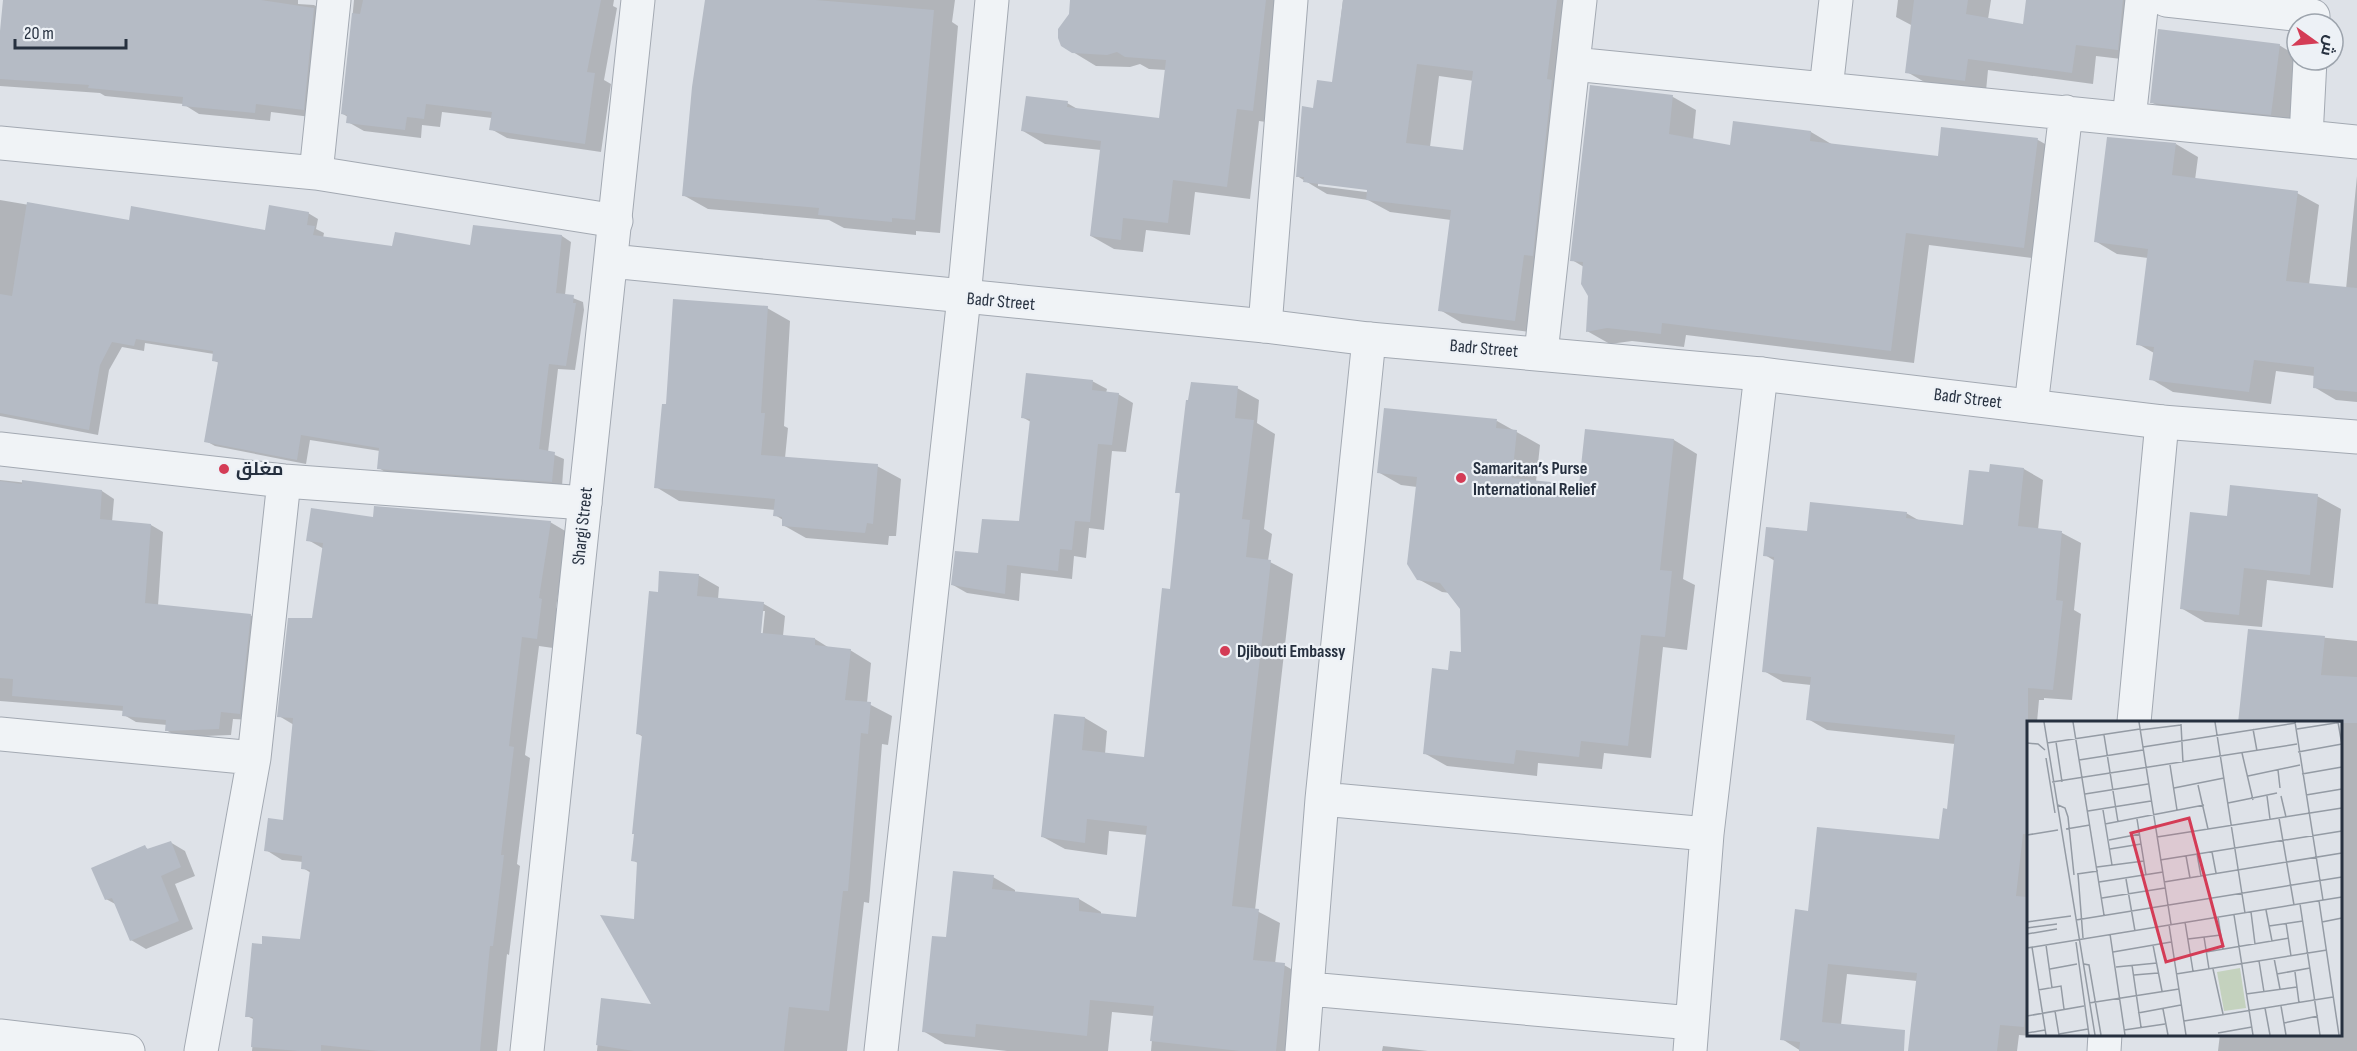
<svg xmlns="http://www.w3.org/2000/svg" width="2357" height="1051" font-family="'Sofia Sans Condensed',Cairo,sans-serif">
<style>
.shadow{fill:#0003;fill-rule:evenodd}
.building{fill:#b5bbc5;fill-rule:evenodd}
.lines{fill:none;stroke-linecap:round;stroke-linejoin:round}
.minor-casing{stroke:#a3a9b2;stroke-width:35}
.tertiary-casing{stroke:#a3a9b2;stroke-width:35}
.minor{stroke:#f0f3f6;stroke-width:33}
.tertiary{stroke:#f0f3f6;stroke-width:33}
.poi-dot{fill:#d43c56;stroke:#edf1f6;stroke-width:2}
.labels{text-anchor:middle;stroke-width:4.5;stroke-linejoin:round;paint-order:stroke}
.street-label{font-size:18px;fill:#26303f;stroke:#edf1f6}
.poi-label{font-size:18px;font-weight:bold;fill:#26303f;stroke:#edf1f6;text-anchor:start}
.inset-road{fill:none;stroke:#949ba4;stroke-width:1.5}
.view{fill:#d43c56;fill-opacity:0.15;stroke:#d43c56;stroke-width:3}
.inset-edge{fill:none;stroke:#26303f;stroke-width:3}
</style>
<rect width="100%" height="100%" fill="#dee2e8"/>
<!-- shadow -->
<path class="shadow" d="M5 0H298V4L314 5 330 14 319 118 271 112 270 121 199 114 183 104 105 96 100 93 0 86V37Z
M354 0H614L613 6 617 8 604 80 611 84 601 152 507 138 491 129 492 118 442 112 440 127 422 125 421 138 364 131 348 122V117L343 114Z
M706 0H955L952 22 958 26 940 233 916 231V235L844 228 829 220 708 209 683 195Z
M1072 0H1290L1275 123 1259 121 1250 199 1195 192 1190 235 1146 230 1143 252 1114 249 1091 236 1101 150 1045 144 1023 131 1067 103 1081 111 1160 119 1166 70 1149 69 1140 64 1130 67 1096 66 1073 52Z
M1343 0H1579L1538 333 1462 323 1440 310 1451 220 1390 212 1368 200 1327 194 1297 176 1314 109 1333 84ZM1439 76 1474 81 1464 152 1430 147ZM1318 183 1374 190V193L1318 186Z
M1898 0H1991L1988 19 2025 26 2028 0H2146L2138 61 2096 56 2093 84 1988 70 1986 91 1928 84 1907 72 1913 26 1896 17Z
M2279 45 2297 56 2294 127 2175 115 2151 102Z
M1591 86 1673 97 1696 110 1693 140 1731 147 1811 132 1833 145 1939 158 1943 128 2038 140 2061 153 2048 260 1929 245 1914 363 1686 335 1684 347 1632 341 1610 344 1587 331 1590 296 1584 267 1572 260Z
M2176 144 2198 157 2195 180 2297 193 2319 205 2309 285 2346 289 2357 176V402L2336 400 2314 387 2315 376 2276 371 2271 404 2173 392 2151 379 2154 353 2138 344 2148 258 2117 254 2095 241Z
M0 200 130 222 267 232 308 213 318 219 316 229 324 233 323 238 394 248 471 246 562 236 571 242 565 295 583 302 584 310 575 370 558 369 555 394 548 452 564 459 562 486 388 474 379 468 380 451 310 440 306 464 215 446 206 441 219 363 213 360 214 354 145 343 144 351 122 347 109 370 98 435 0 416Z
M767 308 790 321 784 426 788 428 785 458 877 466 901 479 896 536H889L888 545 806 538 783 525V520L775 515V510L679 501 656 487 668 406Z
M1092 381 1107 389 1106 393 1118 394 1133 403 1126 452 1112 451 1104 530 1089 528 1086 558 1074 556 1072 579 1021 573 1019 601 967 593 953 585 979 554 1020 523 1031 422 1022 417Z
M1237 388 1259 400 1257 423 1275 434 1264 529 1272 534 1268 561 1293 574 1255 910 1280 923 1275 964 1284 965 1307 978 1299 1051H1151L1154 1016 1112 1012 1108 1051H1007L945 1044 923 1031 993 877 1015 890V893L1079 899 1101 912V915L1138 919 1147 835 1109 831 1107 855 1065 849 1043 837 1055 715 1085 718 1107 731 1105 754 1145 758 1171 590 1181 494 1177 492Z
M1497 421 1540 445 1536 482 1580 486 1586 431 1674 440 1697 454 1683 579 1695 585 1687 650 1663 647 1651 758 1604 753 1602 769 1538 763 1537 776 1447 766 1424 753 1449 671 1462 654 1461 608 1450 593 1442 592 1418 579 1417 487 1401 485 1378 472Z
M2024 469 2043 480 2038 530 2062 533 2081 543 2074 610 2081 614 2072 700 2044 698V700H2039L2037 722H2028V1034H2043V1037L2019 1035 2017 1051H1910L1917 981 1847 974 1841 1025 1901 1051H1801L1782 1039 1810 912 1941 841 1948 811 1955 744 1827 730 1808 719 1811 685 1783 682 1764 671 1775 561 1765 555 1808 533 1906 513 1920 521 1964 527 1990 474Z
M0 480 102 491 114 499 112 522 151 525 163 532 158 606 250 615 263 622 252 720 233 719 231 735 178 737 166 730 167 725 136 722 124 715V711L0 701Z
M2317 496 2341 509 2333 588 2267 580 2262 627 2205 622 2181 608 2229 518Z
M375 518 550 522 567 532 556 608 559 610 553 648 539 646 525 755 530 758 517 864 520 866 509 955 507 954 497 1051H252L255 1020 247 1016 302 941 311 873 303 868V862L282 860 266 850 284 822 294 725 279 716 313 620 324 549 308 540Z
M698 575 719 587 718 599 764 604 785 616 783 636 815 639 831 649 850 650 871 663 867 703 892 716 888 745 882 744 869 903 864 902 847 1051H597L602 1000 654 1005 636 921 639 864 633 860 643 737 637 733 659 594ZM762 611H765L762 640H759Z
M2249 630 2357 641V1051H2218L2220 1034H2340V722Z
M170 842 185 851 195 876 175 884 193 929 146 949 131 940 117 905 106 899 145 847 149 850Z
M1383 1046 1428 1051H1382Z"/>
<!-- building -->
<path class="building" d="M3 0H261L314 8 304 110 256 104 255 113 182 106 183 97 88 88 89 85 0 79V31Z
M363 0H601L587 72 595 73 585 144 489 130 492 112 426 104 424 119 407 117 405 130 346 123 347 115 341 114 352 13 360 14Z
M705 0H816L934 10 915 220 892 218V222L818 215 819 208 682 196 692 87Z
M1070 0H1266L1253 111 1237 109 1227 187 1173 180 1168 223 1123 218 1121 240 1090 236 1101 141 1021 131 1026 96 1068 101 1067 107 1159 118 1166 60 1125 57 1117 52 1107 55 1072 53 1061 46 1058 38V29L1069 14Z
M1343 0H1557L1547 79 1552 80 1533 256 1524 255 1515 321 1438 311 1451 210 1366 200 1367 190 1303 182 1304 177H1296L1302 106 1313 108 1317 80 1332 82ZM1417 64 1473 71 1463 150 1406 143Z
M1914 0H1968L1966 14 2023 24 2026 0H2123L2118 50 2076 45 2072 73 1968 59 1965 81 1905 73Z
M2158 29 2280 44 2271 115 2150 103Z
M1590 85 1673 95 1669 134 1730 145 1733 121 1811 131 1810 141 1938 156 1941 127 2038 138 2024 248 1906 233 1891 351 1662 323 1661 334 1607 328 1586 332 1588 296 1581 284 1583 262 1570 261Z
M2107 137 2176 143 2172 175 2298 191 2286 281 2357 288V392L2313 388 2314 367 2254 360 2249 392 2149 380 2154 347 2136 345 2148 249 2094 242Z
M27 202 129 220 131 206 265 230 269 205 309 212 307 225 315 226 313 235 392 246 395 232 470 245 473 225 562 235 556 293 574 295 573 303H576L566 366 549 364 546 388 539 449 555 452 552 482 377 469 379 448 301 435 297 460 204 442 218 362 212 361 213 351 136 339 134 346 112 342 100 365 89 430 0 413V294L12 296Z
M673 299 768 306 761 413H765L761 455 878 464 873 524 867 523 865 533 782 526V517L773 516 775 499 654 488 662 404H666Z
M1026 373 1093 380 1092 390 1119 393 1112 445 1098 444 1090 522 1075 521 1072 550 1060 549 1058 571 1007 565 1005 594 951 585 955 551 978 553 982 519 1019 521 1030 419 1021 418Z
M1191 382 1238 386 1235 418 1254 420 1242 519 1250 520 1246 557 1271 560 1232 906 1259 909 1253 960 1285 963 1276 1051H1240L1150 1041 1154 1006 1090 1000 1087 1036 976 1024 975 1037 922 1032 932 936 946 937 953 871 994 875 992 889 1079 898V911L1136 917 1147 826 1087 819 1085 843 1041 837 1054 714 1085 717 1082 750 1144 757 1162 588 1170 589 1180 493H1175L1186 400H1188Z
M1384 408 1497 419 1496 428 1517 430 1512 478 1579 485 1585 429 1674 439 1660 570 1672 571 1665 637 1641 635 1628 746 1581 741 1579 757 1516 750 1514 764 1423 754 1432 668 1448 670 1450 651 1461 652 1460 609 1440 583 1417 580 1407 564 1417 477 1377 473Z
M1990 464 2024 468 2018 526 2062 531 2056 600 2063 601 2053 690 2028 688V834H2023L2016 896 2028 897V982L2024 1027 2000 1025 1997 1051H1908L1917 973 1828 964 1822 1022 1905 1030 1904 1051H1799L1800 1042 1780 1040 1795 909 1808 911 1817 827 1939 839 1943 808 1947 809 1955 735 1806 720 1811 677 1762 672 1774 557 1763 556 1766 527 1807 531 1810 502 1907 512 1906 518 1963 525 1969 470 1989 472Z
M22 480 102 490 100 519 151 524 145 603 251 614 240 714 221 712 219 729 168 731H165L166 720 122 716 123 706 12 696 13 679 0 678V481L22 484Z
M2230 485 2318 494 2310 575 2244 568 2239 615 2180 609 2190 512 2227 516Z
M374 506 551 521 539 598 542 599 537 639 522 637 509 746 514 747 501 855H504L493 946H490L480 1051H378L321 1045V1051H299L251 1047 253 1017H245L252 943 262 944V936L300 939 310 870 301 869 302 856 264 851 268 818 283 820 293 718 277 717 288 618H312L323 543 306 541 311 508 373 517Z
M659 571 699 574 697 596 764 602 761 633 815 638V645L851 649 845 700 871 702 868 734 861 733 848 891H843L829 1011 789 1007 784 1051H634L596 1045 601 998 651 1004 600 915 634 919 637 862 631 861 634 834H632L642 735 636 734 649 591 658 592Z
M2248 629 2325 636 2321 675 2357 677V723H2238Z
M171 841 181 867 161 876 179 921 130 941 112 898 105 900 91 868 145 845 147 849Z"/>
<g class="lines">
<defs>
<path id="minor" d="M2166 0 2313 16
M1573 64 2357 142
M1826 89 1836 0
M2129 119 2142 0
M2306 137 2310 60
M0 143 316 173 616 221
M316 173 334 0
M1265 326 1291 0
M1541 353 1580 0
M2031 406 2066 112
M0 449 284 481 585 503
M2134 722 2162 422
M0 734 254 758
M1322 799 1707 834
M1309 989 1692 1023
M0 1036 128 1051
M201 1051 254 758 284 481
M881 1051 964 297 992 0
M1302 1051 1322 799 1369 339
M1690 1051 1707 834 1761 374
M2104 1051 2105 1034"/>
<path id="tertiary" d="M611 261 1265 326 1369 339 1761 374 2162 422 2357 437
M527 1051 638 0"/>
</defs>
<!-- minor casing -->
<use href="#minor" class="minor-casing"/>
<!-- tertiary casing -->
<use href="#tertiary" class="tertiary-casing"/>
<!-- minor -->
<use href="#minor" class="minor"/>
<!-- tertiary -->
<use href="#tertiary" class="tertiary"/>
</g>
<!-- markers -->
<g class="poi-dot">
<circle cx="224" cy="469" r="6"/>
<circle cx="1461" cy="478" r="6"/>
<circle cx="1225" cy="651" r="6"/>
</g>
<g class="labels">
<!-- street labels -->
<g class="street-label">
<text transform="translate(1001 301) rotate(5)" y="6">Badr Street</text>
<text transform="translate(1484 348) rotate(5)" y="6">Badr Street</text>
<text transform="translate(1968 398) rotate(7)" y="6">Badr Street</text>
<text transform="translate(582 526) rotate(-84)" y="6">Shargi Street</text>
</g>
<!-- poi labels -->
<g class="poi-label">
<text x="1473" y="474">Samaritan’s Purse<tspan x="1473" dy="21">International Relief</tspan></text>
<text x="236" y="475">مغلق</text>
<text x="1237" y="657">Djibouti Embassy</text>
</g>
</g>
<!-- overview -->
<g transform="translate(2027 721)">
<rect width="315" height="315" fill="#dee2e8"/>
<path d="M213 247 219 287 197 290 190 251Z" fill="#c4d2be"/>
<path class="inset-road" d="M17 1 68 314M46 1 77 194M112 1 144 203M188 1 218 192M268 1 296 179M311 1 315 24M154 3 156 42M226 8 230 30M270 8 315 1M113 9 154 4M77 14 91 101M29 21 35 61M0 22 11 23 18 29M20 22 113 8M116 26 269 2M271 31 315 23M215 32 226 79M19 37 28 92M52 39 116 29M143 44 150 89M251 49 253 67M275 53 315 46M221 55 273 44M25 61 270 23M171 64 181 108M147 67 197 57M58 73 121 63M279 74 315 68M240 75 243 98M254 75 259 96M201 82 250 72M31 84 38 87 41 96 47 154M76 89 85 144M61 90 124 80M252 97 267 184M110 98 119 154M78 103 177 84M39 108 63 104M0 114 31 109M130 116 315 87M82 119 113 113M83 128 114 123M185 131 189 152M170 133 174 155M159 135 163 157M133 139 315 110M70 146 117 140M50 153 71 150M51 153 56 217M99 158 108 210M72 161 136 151M137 161 315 132M75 177 138 167M292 180 312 314M273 183 293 314M239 189 245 220M224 191 228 223M207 194 226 314M191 196 196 228M49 199 315 156M158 201 166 250M295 201 315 197M259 202 264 235M142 204 159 314M242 205 276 200M0 207 30 203M0 213V201L44 195M0 213 30 208M83 213 98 314M177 216 182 248M161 218 194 214M49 221 62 314M19 224 25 267M126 224 135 270M5 226 19 314M0 227 315 176M86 231 144 221M179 231 262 217M247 237 253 268M232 240 237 271M57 243 62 244 74 314M105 244 114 306M89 246 130 242M23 248 50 243M186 248 196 293M268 251 272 282M149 253 300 229M250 253 283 247M107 254 131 252M11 269 34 265 37 288M219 273 270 266M62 282 152 268M254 285 259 314M238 287 243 314M136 288 141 314M28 290 32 314M111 292 154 284M0 295 57 285M157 300 306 276M257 302 291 295M97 309 138 303M0 312 18 309M191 312 225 306M32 313 61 308"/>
<path class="view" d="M162 97 196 225 139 241 104 112Z"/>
<rect width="315" height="315" class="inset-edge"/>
</g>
<!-- north arrow -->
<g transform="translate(2315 42) rotate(105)"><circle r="28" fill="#edf1f6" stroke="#9da4ad" stroke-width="1.5"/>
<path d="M0-4.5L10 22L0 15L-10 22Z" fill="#d43c56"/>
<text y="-9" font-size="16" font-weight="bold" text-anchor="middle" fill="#26303f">ش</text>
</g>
<!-- scale -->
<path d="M15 39v9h111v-9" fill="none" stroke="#26303f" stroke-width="3"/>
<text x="24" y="39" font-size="18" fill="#26303f" stroke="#edf1f6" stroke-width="4.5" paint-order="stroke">20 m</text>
</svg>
